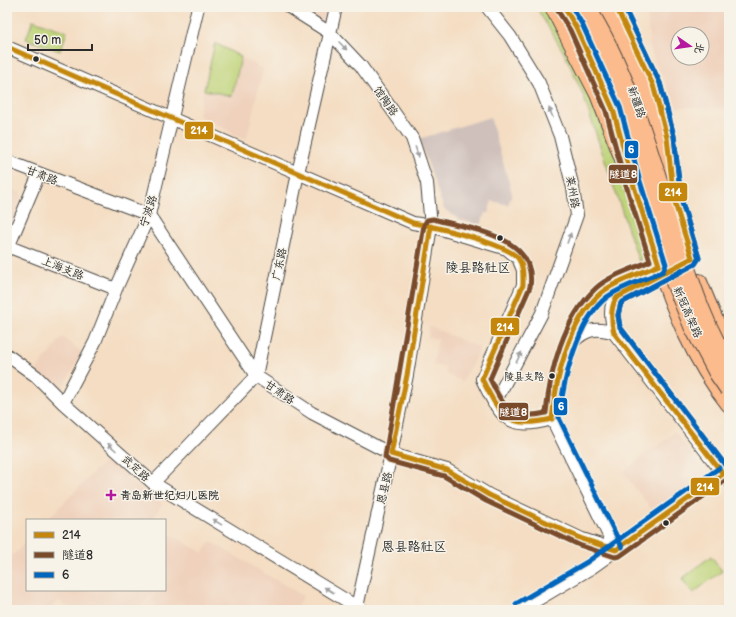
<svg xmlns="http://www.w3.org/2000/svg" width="736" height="617" font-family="'Balsamiq Sans','LXGW WenKai TC',sans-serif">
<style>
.built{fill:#efd1bc;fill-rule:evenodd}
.industrial{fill:#cfc0bb}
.green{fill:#bdd377;stroke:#747f51}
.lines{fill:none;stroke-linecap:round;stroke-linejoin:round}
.minor-casing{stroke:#494642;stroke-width:14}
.major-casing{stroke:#494642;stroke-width:18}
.highway-casing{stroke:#494642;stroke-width:20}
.minor{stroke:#fff;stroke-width:12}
.major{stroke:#fbbb8c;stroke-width:16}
.highway{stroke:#fbbb8c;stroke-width:18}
.highway-bridge-casing{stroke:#494642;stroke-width:20;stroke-linecap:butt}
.highway-bridge{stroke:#fbbb8c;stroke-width:18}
.bus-1-casing{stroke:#f7f3e8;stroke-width:8}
.bus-2-casing{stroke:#f7f3e8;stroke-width:8}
.bus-3-casing{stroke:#f7f3e8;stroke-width:8}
.bus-1{stroke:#c4870b;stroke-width:5}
.bus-2{stroke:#7a4b2a;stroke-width:5}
.bus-3{stroke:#0065bd;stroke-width:5}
.oneway{fill:#a0a0a0}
.bus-dot{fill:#2b2b2b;stroke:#f7f3e8;stroke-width:1.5}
.poi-dot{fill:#b5179e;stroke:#f7f3e8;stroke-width:1.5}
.labels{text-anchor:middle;stroke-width:3;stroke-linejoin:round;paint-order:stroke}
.bus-label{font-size:10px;fill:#2b2b2b;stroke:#f7f3e8;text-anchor:end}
.street-label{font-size:11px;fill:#2b2b2b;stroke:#f7f3e8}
.poi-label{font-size:11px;font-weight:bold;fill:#2b2b2b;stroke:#f7f3e8;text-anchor:start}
.quarter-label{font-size:13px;fill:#2b2b2b;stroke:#f7f3e8}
.line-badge{stroke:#f7f3e8;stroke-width:1.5}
.badge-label{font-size:11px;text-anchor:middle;font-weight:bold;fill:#fff}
</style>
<rect width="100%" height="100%" fill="#f7f3e8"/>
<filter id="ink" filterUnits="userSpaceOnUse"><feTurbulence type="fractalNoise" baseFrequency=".025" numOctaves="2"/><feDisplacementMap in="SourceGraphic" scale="8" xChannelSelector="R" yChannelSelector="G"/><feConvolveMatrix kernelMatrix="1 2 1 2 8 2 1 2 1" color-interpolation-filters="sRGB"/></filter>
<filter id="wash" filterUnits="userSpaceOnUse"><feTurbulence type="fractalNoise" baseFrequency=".012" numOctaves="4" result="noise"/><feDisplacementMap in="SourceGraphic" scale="16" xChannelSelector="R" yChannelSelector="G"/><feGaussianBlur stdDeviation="0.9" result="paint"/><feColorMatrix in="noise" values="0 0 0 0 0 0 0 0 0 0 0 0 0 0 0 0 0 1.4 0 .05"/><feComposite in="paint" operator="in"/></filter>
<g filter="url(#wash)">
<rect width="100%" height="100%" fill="#f4ddc2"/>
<!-- built -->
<path class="built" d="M297 7H331L326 26Z
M647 7H729V109L677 107 650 50ZM678 34H702V58H678Z
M215 43 263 69 246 140 198 115Z
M7 187 22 194 7 240Z
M429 326 480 348 463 382 446 374V367L433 365 438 339 428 337Z
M62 337 82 352 60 394 36 371Z
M675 432 706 474 655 514 623 472Z
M107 459 138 486 162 504 153 520H47Z
M165 531 203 553 210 541 303 596 295 610H143L156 590H165V575L167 571 165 555Z
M27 541V590H154L141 610H71L59 601 49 610H7V550L13 555Z"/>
<!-- industrial -->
<path class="industrial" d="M490 117 512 193 508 205 492 201 488 213H485L481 225 460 220 444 209 419 139Z"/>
<!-- green -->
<path class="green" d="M536 7H546L574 57 617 157 642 256 639 262 582 92 563 51Z
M33 20 67 32 60 51 26 39Z
M215 43 241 57 232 96 204 90Z
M711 556 722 571 693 593 682 579Z"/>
</g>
<g filter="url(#ink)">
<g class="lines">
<defs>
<path id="minor" d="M289 7 330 33 361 66 412 138 427 183 431 226 407 375 391 454 357 607
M487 7 510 36 539 83 560 136 573 188 577 215 542 313 494 404
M7 47 413 223 431 226 507 249 518 258 523 270V285L482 379C500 416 507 432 552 419
M7 161 149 215 256 376 312 413 391 454 447 470 489 495 582 539 616 550
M7 246 116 289
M7 250 39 174
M670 270C657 277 619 290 613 302 609 311 612 323 614 333L729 481
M573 342C586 329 596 327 614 333
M7 355 36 376 63 403 153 483 362 610
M63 403 95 342 116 289 149 215 198 7
M153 483 256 376 298 173 336 7
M616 550 552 419C555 377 570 324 601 293 609 286 647 271 659 265L668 263
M520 610 591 568 723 474"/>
<path id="major" d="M616 7C643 57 663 106 669 163
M669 189 690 252
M656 255C673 308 694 360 729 404
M699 282 714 318 729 346"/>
<path id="highway" d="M554 7 599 94 632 180
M604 7 634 66 649 109 674 200"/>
</defs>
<!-- minor casing -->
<use href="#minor" class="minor-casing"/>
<!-- major casing -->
<use href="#major" class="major-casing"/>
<!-- highway casing -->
<use href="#highway" class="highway-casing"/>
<!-- minor -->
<use href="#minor" class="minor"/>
<!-- major -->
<use href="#major" class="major"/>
<!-- highway -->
<use href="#highway" class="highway"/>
<defs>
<path id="highway-bridge" d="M570 7 611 85 670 270 693 326 718 373 729 389
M586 7C632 80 652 166 679 247 692 287 705 329 729 365"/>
</defs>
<!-- highway-bridge casing -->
<use href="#highway-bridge" class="highway-bridge-casing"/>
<!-- highway-bridge -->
<use href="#highway-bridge" class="highway-bridge"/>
<defs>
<path id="bus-1" d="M7 47 413 223C433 226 507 244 518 258 524 266 523 276 523 285L482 379C501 417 507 429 552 419 556 378 568 322 601 293 615 281 642 273 659 265L632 180 613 109 576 27 564 7
M431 226 407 375 391 454 447 470 489 495 582 539 616 550 723 474 614 333C611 321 610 309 616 298L692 258 674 200 667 137 653 85 616 7"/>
<path id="bus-2" d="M624 7 660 83 674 136 681 199 699 258 695 264 621 303 618 315 620 327 729 470
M558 11 570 30 606 111 625 182 650 261C633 269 610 275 596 288 563 319 550 370 546 413 511 421 504 408 490 379L530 287C538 235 469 229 433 219L427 220 424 225 385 457 389 461 444 476 486 501 579 545 615 557 620 556 729 478"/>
<path id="bus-3" d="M572 7 582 24 620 107 639 178 666 264 663 271C645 280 623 285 607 297 577 320 563 382 559 418L622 547
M624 7 660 83 674 136 681 199 699 258 695 264 621 303 618 315 620 327 729 470
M516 604 587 562 719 468"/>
</defs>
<!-- bus-1 casing -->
<use href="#bus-1" class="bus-1-casing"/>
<!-- bus-2 casing -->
<use href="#bus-2" class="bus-2-casing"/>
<!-- bus-3 casing -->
<use href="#bus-3" class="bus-3-casing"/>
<!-- bus-1 -->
<use href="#bus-1" class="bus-1"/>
<!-- bus-2 -->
<use href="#bus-2" class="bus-2"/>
<!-- bus-3 -->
<use href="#bus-3" class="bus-3"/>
</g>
<!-- one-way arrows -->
<defs><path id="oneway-solid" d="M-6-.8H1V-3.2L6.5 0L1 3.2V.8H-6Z"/></defs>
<g class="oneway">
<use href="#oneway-solid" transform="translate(343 46) rotate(46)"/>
<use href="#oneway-solid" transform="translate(551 113) rotate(-112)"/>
<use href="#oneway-solid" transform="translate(417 152) rotate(72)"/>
<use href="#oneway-solid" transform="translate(569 238) rotate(-70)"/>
<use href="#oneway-solid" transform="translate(519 357) rotate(-62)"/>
<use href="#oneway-solid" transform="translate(112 447) rotate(-138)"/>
<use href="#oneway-solid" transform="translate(217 522) rotate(-149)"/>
<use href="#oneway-solid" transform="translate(329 590) rotate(-149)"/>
</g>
</g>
<!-- markers -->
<g class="bus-dot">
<circle cx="36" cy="59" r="3.5"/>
<circle cx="500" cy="238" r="3.5"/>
<circle cx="552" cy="376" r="3.5"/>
<circle cx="666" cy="523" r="3.5"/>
</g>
<path class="poi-dot" d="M109 489h4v4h4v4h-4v4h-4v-4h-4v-4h4z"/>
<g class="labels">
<!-- bus labels -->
<g class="bus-label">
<text x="544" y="380">陵县支路</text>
</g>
<!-- street labels -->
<g class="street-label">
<text transform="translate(386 101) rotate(55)" y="4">馆陶路</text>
<text transform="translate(637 102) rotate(71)" y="4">新疆路</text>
<text transform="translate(42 175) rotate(21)" y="4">甘肃路</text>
<text transform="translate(573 192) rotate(79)" y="4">莱州路</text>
<text transform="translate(148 211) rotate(-72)" y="4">宁波路</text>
<text transform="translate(279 264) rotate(-78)" y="4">广东路</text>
<text transform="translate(63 268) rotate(22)" y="4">上海支路</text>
<text transform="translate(688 312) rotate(66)" y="4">新冠高架路</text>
<text transform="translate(280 392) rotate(34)" y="4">甘肃路</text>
<text transform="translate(136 468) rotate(42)" y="4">武定路</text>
<text transform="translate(384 488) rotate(-77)" y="4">恩县路</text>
</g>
<!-- poi labels -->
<g class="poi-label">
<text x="120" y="499">青岛新世纪妇儿医院</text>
</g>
<!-- quarter labels -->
<g class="quarter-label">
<text x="478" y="272">陵县路社区</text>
<text x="414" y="551">恩县路社区</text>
</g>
</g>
<g class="line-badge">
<rect x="184" y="121" width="30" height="19" rx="4" fill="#c4870b"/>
<rect x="624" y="140" width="15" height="19" rx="4" fill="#0065bd"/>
<rect x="608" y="164" width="30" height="20" rx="4" fill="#7a4b2a"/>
<rect x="658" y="182" width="30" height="20" rx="4" fill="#c4870b"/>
<rect x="490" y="317" width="30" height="19" rx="4" fill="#c4870b"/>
<rect x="553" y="397" width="15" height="19" rx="4" fill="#0065bd"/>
<rect x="498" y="402" width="31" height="19" rx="4" fill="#7a4b2a"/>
<rect x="690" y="477" width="30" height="19" rx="4" fill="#c4870b"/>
</g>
<g class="badge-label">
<text x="199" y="134">214</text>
<text x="631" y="153">6</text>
<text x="623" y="178">隧道8</text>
<text x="673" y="196">214</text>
<text x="505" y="331">214</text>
<text x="561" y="410">6</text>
<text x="513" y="416">隧道8</text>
<text x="705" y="491">214</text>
</g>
<!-- margin -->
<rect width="736" height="617" fill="none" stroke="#f7f3e8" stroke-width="24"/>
<!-- legend -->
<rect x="26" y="519" width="140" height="72" fill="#f7f3e8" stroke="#a5a39c"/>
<rect x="34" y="532" width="20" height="6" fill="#c4870b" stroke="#a5a39c"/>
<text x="62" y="539" font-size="12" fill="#2b2b2b">214</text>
<rect x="34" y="552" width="20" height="6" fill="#7a4b2a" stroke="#a5a39c"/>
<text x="62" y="559" font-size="12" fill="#2b2b2b">隧道8</text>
<rect x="34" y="572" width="20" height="6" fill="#0065bd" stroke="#a5a39c"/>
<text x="62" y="579" font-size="12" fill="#2b2b2b">6</text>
<!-- north arrow -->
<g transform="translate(690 46) rotate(103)"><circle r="19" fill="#f7f3e8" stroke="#a5a39c"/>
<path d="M0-3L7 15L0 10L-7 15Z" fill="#b5179e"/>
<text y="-6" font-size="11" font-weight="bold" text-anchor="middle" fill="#2b2b2b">北</text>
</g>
<!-- scale -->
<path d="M28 44v6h64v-6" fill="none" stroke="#2b2b2b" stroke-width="2"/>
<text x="34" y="44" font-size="12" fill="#2b2b2b" stroke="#f7f3e8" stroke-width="3" paint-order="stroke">50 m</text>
</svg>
